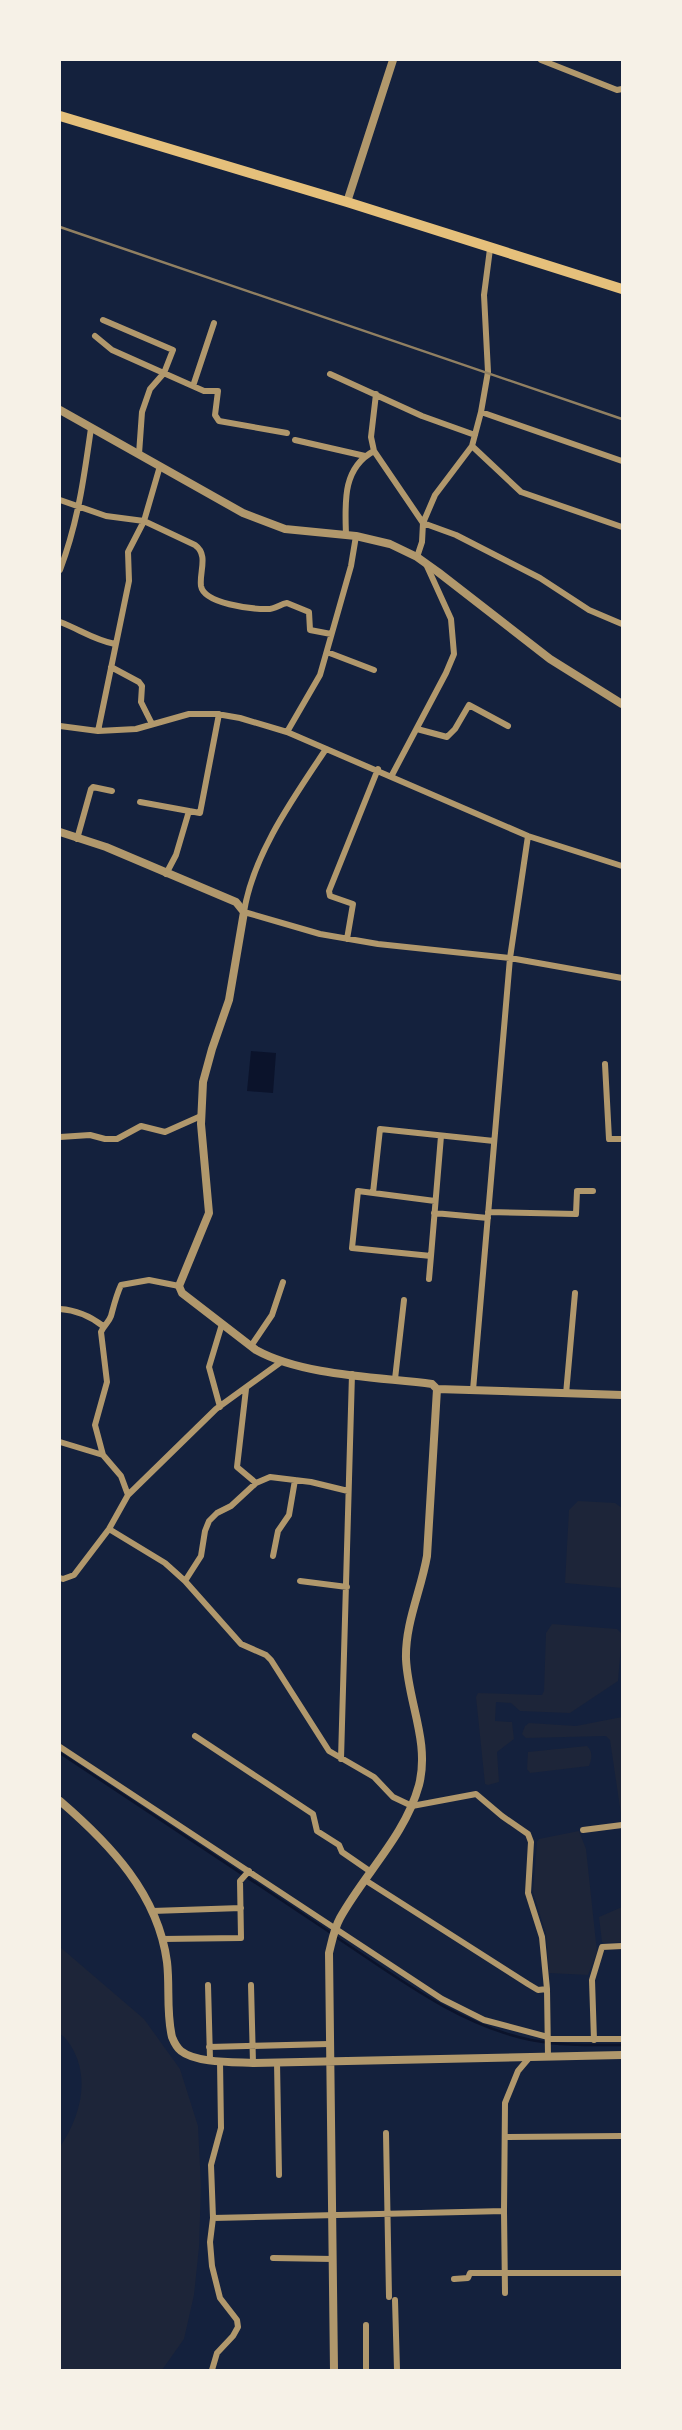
<svg xmlns="http://www.w3.org/2000/svg" width="682" height="2430" font-family="Rubik,sans-serif">
<style>
.green{fill:#1d2539}
.water{fill:#0b132b}
.lines{fill:none;stroke-linecap:round;stroke-linejoin:round}
.stream{stroke:#0b132b;stroke-width:2.5}
.minor{stroke:#b1986c;stroke-width:6}
.tertiary{stroke:#b1986c;stroke-width:8}
.trunk{stroke:#e5c07b;stroke-width:10}
.rail{stroke:#918062;stroke-width:2.5}
</style>
<rect width="100%" height="100%" fill="#14213d"/>
<!-- green -->
<path class="green" d="M578 1501 615 1503 622 1508V1588L565 1583 569 1510Z
M552 1624 617 1629 622 1634 618 1681 570 1713 520 1711 511 1703 496 1702 495 1721 512 1722 514 1739 497 1752 499 1782 488 1785 485 1784 476 1697 478 1693 542 1695 544 1691 546 1633Z
M622 1717V1821L610 1740 606 1736 526 1738 522 1734 525 1726 529 1723 576 1726Z
M587 1746C593 1751 592 1759 589 1766L530 1773 527 1769 528 1752Z
M579 1831 586 1849 597 1952 588 1975 549 1973 546 1934 533 1892 537 1842 539 1839Z
M622 1907V1942L604 1943 602 1942 599 1917Z
M60 1947 144 2019 180 2069 198 2126 201 2186 199 2247 194 2295 184 2339 162 2370H60V2147C80 2117 91 2079 71 2046 67 2040 65 2037 60 2034Z"/>
<!-- water -->
<path class="water" d="M251 1051 276 1053 273 1093 247 1091Z"/>
<g class="lines">
<!-- stream -->
<path class="stream" d="M60 1753 331 1933
M336 1937C397 1977 458 2025 531 2040 561 2046 592 2045 622 2045"/>
<!-- minor -->
<path class="minor" d="M541 60 617 90 622 89
M103 320 173 350 164 373 150 389 142 412 139 454
M95 336 112 350 204 391H218L215 415 219 421 287 433
M330 374 422 416 475 435
M193 386 214 323
M376 394 371 437 374 451 423 523 456 535 540 578 589 610 622 624
M481 412 488 372 484 295 490 249
M295 440 365 456
M472 446 521 492 622 527
M60 500 106 516 144 521 195 545C209 555 199 572 201 586 204 604 252 609 266 609 274 610 280 604 287 603L309 612 310 630 331 634
M346 535C345 503 342 468 374 451
M417 557 422 542 423 523 435 495 472 446 481 412 622 461
M60 570C78 522 84 478 91 428
M60 622C79 629 94 640 115 644
M327 652 374 670
M111 667 139 682 142 686 141 702 152 724
M60 726 98 731 136 729 189 714H217L240 718 287 732 528 836 622 866
M417 729 447 737 455 729 469 705 508 726
M98 731 129 581 128 552 144 521 160 466
M287 732 320 675 351 566 356 536
M326 749C294 797 253 854 244 912L320 934 378 944 510 958 622 978
M392 775 446 673 454 654 451 619 426 564
M140 802 200 813 219 714
M77 839 91 789 93 787 112 791
M166 874 176 855 189 811
M347 939 353 904 330 896 329 891 378 769
M605 1064 609 1139H622
M60 1137 90 1135 105 1139H117L141 1126 165 1132 201 1116
M373 1193 380 1129 494 1141
M488 1212 576 1214 577 1191H593
M434 1213 488 1218
M431 1256 441 1136
M429 1279 431 1256 352 1248 358 1191 435 1201
M60 1309C76 1310 90 1316 103 1326
M251 1346 272 1315 283 1282
M395 1379 404 1300
M246 1389 237 1467 256 1483
M473 1390 510 958 528 836
M566 1394 575 1293
M220 1407 209 1367 222 1324
M60 1442 103 1455
M128 1495 121 1476 103 1455 95 1425 107 1382 101 1332C104 1325 109 1322 111 1316 114 1305 116 1296 121 1285L149 1280 179 1286
M109 1529 165 1563 185 1581 241 1644 266 1655 271 1660 329 1751 374 1777 393 1797 412 1806 476 1794 502 1816 528 1834 531 1842 528 1893 542 1937 547 1989 548 2056
M273 1556 278 1531 289 1515 295 1480
M60 1578 63 1579 74 1575 109 1529 128 1495 216 1409 281 1362
M185 1581 201 1556 205 1531 209 1521 217 1513 231 1506 256 1483 270 1477 311 1482 348 1491
M300 1581 347 1587
M195 1736 313 1814 317 1831 339 1845 342 1852 371 1872
M60 1747 442 1999 484 2020 548 2037
M341 1759 352 1374
M583 1830 622 1825
M365 1880 528 1984 538 1990 547 1989
M152 1911 241 1908
M162 1939 241 1938 240 1881 249 1871
M208 1985 210 2059
M251 1985 253 2063
M548 2039H622
M594 2040 592 1980 602 1947 622 1946
M209 2047 329 2044
M277 2062 279 2175
M386 2133 389 2297
M505 2137 622 2136
M504 2211 505 2293
M213 2218 504 2211 505 2103 518 2071 529 2058
M273 2258 333 2259
M454 2279 468 2278 470 2273H622
M395 2300 397 2370
M212 2370 217 2353 233 2336 238 2327 237 2320 220 2298 212 2266 210 2242 213 2218 211 2165 221 2128 220 2061
M366 2370V2325"/>
<!-- tertiary -->
<path class="tertiary" d="M347 202 393 60
M60 410 243 513 285 529 356 536 390 544 417 557 438 572 550 659 622 704
M60 832 106 847 236 902 244 912 229 1000 212 1049 203 1082 201 1124 209 1213 179 1286 182 1293 256 1350C303 1376 378 1377 432 1384L437 1389 622 1395
M60 1801C110 1844 158 1894 167 1962 170 1987 166 2012 172 2037 174 2042 176 2047 181 2051 196 2063 233 2062 253 2063L622 2055
M334 2370 329 1953C332 1941 334 1929 340 1918 365 1873 405 1836 419 1785 430 1742 408 1702 406 1659 405 1623 421 1591 427 1556L437 1389"/>
<!-- trunk -->
<path class="trunk" d="M60 116 347 202 622 289"/>
<!-- rail -->
<path class="rail" d="M60 227 622 419"/>
</g>
<!-- border -->
<rect width="682" height="2430" fill="none" stroke="#f6f1e7" stroke-width="122"/>
</svg>
